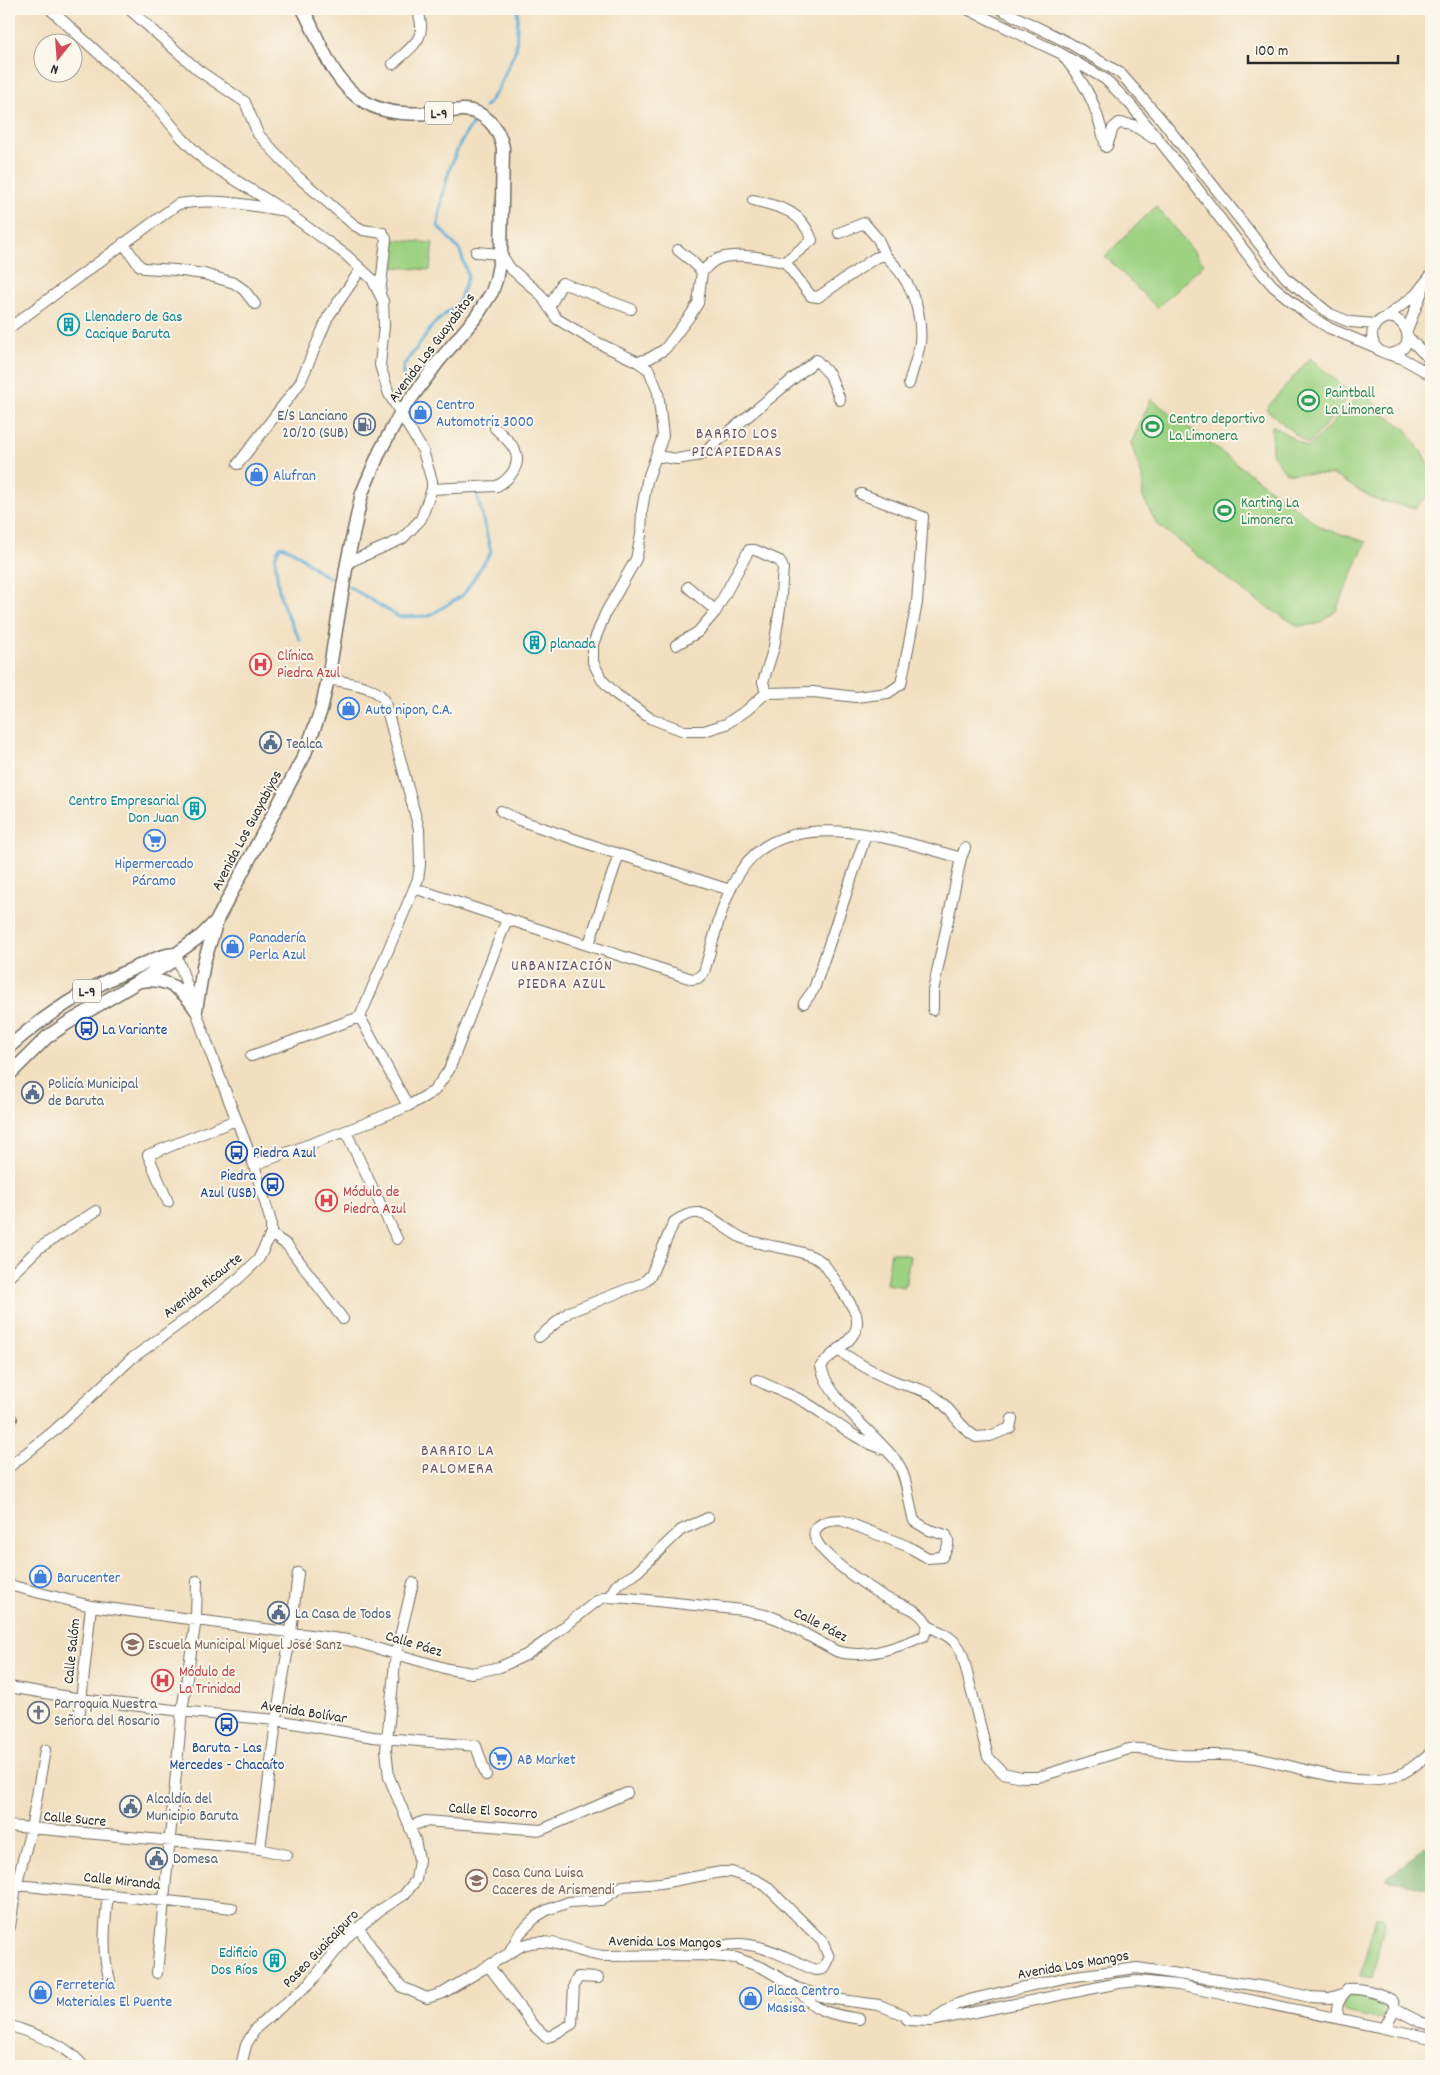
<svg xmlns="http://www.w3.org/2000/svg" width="1440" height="2075" font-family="Dekko,sans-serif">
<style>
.green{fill:#9ed283;stroke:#647e57}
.forest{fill:#7eb471;stroke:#54704e}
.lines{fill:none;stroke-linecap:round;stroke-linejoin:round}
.stream{stroke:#59abd4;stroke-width:3}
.minor-casing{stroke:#706a5f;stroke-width:12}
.major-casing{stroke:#706a5f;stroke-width:15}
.minor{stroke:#fff;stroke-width:10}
.major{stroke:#fff;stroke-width:12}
.labels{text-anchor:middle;stroke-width:4;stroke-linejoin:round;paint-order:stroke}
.shield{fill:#fbf7ec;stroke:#696865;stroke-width:1}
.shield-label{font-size:14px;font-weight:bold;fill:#2b2b2b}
.culture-label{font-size:15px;fill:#0d838f;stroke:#fbf7ec;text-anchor:start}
.street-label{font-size:15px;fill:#2b2b2b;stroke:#fbf7ec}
.leisure-label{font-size:15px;fill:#27864d;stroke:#fbf7ec;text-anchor:start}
.shop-label{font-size:15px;fill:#366cbe;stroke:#fbf7ec;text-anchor:start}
.service-label{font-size:15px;fill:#4e5e75;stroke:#fbf7ec;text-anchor:start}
.health-label{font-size:15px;fill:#be3a42;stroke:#fbf7ec;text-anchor:start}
.transit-label{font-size:15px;fill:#164399;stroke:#fbf7ec;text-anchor:start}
.education-label{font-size:15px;fill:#785e54;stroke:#fbf7ec;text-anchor:start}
.worship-label{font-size:15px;fill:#5b616d;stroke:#fbf7ec;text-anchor:start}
.neighbourhood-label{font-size:16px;letter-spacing:1px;fill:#6a566a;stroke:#fbf7ec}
</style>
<rect width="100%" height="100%" fill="#fbf7ec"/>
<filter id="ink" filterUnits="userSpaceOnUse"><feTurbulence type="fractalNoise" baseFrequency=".02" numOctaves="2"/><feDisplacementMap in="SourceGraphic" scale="10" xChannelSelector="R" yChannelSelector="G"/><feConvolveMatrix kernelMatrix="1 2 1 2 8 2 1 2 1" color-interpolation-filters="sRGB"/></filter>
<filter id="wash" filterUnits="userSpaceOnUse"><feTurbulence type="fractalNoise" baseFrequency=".0096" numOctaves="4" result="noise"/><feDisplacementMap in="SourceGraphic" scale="20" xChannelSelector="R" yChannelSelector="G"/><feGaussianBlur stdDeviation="1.12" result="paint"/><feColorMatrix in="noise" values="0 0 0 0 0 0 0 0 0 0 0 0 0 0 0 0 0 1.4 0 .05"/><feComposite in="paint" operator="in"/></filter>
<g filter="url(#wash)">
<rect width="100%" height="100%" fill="#f1dfbf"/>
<!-- green -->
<path class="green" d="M1156 206 1204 264 1157 308 1105 256Z
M386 239 433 243 430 270 384 266Z
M1310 358 1352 394 1308 445 1266 409Z
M1363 391 1384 414 1406 429 1431 467V492L1416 508 1376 500 1333 475 1286 473 1272 453V425L1308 448Z
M1151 399 1322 528 1366 542 1336 611 1318 624 1298 626 1251 597 1157 524 1143 498 1142 477 1131 443Z
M891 1252 910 1256 905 1287 886 1284Z
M1381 1916 1385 1920 1372 1979 1360 1976 1376 1918Z
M1350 1992 1383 2000 1387 2008V2014L1378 2019 1345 2012C1340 2004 1345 1999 1350 1992Z"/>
<!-- forest -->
<path class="forest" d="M1431 1842V1888L1386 1879Z"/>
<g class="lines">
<!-- stream -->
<path class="stream" d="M485 107 497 91 516 49 518 9
M403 376V366L424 338 433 325 458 303 468 276 460 251 438 226C442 189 451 151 474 122
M348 586 399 617 429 616 463 595 491 552 476 490
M300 640C288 617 279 602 277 576 276 564 272 556 281 546 298 550 307 564 321 573 327 577 334 579 340 582"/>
</g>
</g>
<g filter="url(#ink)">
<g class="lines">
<defs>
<path id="minor" d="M50 9 156 106 182 138 205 161 285 211 346 255 372 279 383 301 384 326 380 365 389 394 423 451 432 481V489L421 519 402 539 347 563
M129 9 198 70 245 102 258 134 297 176 354 225 363 230 383 233 386 239 380 294
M967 9 1060 53 1105 79 1130 104 1194 184 1260 271 1273 286 1307 314 1329 328 1377 348
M1000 9 1069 43 1120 73 1161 119 1286 278 1330 314 1350 322 1376 324
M1064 57C1090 90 1096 106 1106 147
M393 64C413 45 429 39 417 9
M1107 146 1113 128 1119 123 1133 125 1153 138
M839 233 864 223 878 239 885 255
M123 243 139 265 144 268 175 270 204 274 234 283 244 290 255 304
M678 250 693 262 702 272
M476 252 501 254 510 268 540 294 557 319 594 341 638 362 649 370 658 392 663 436 647 481 642 510 641 535 636 559 605 614 593 644V662L602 680 617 695 650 718 684 731H704L726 724 747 710 766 693 763 682 774 647 780 608 783 568 780 561 755 550H749L716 611 698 632 676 645
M785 262 811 296 818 297 875 258 885 255C909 278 923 309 920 343 918 356 912 371 909 384
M549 308 562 283 631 309
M1385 318 1415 295 1431 275
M9 328 178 204C214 198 244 204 279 210
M1407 330 1424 287
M1408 337 1431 361
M1390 354C1426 348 1399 302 1377 323 1373 327 1371 334 1373 341 1374 346 1378 350 1382 352 1388 355 1395 356 1401 358 1411 363 1421 369 1431 375
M638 362 650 358 665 349 692 313 698 303 702 272C706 268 709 264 714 261 730 250 767 259 785 262L812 240C801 210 781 207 753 200
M656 456 677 459 701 455 816 360 830 375 840 400
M238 464 300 383 328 317 361 269
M432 489 497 486C510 479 523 464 514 449 510 441 501 434 495 428
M688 587 716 611
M766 693 813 692 856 697 888 693 901 684 917 603 923 517 861 494
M501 811 519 820 606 850 730 890
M507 919 692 979 698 978 704 972C714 940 722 897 742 869 786 803 899 840 961 858L965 848
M589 944 619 854
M804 1003 814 989 866 835
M933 1010V991L961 858
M360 1017 408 1106
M251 1056 360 1017 418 879 420 865 419 829 384 699C371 684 347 683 328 679
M346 1132 397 1239
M254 1165 364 1124 408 1106 434 1091 449 1070 507 919 414 888
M168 1202 148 1155 236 1120
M271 1234 287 1245 343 1319
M9 1277 39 1248 96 1211
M838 1350C857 1363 877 1375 899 1383 912 1387 927 1390 938 1399 953 1411 960 1428 976 1437L990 1436 1010 1428 1012 1419
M757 1380C772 1388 788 1393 803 1401 834 1419 850 1438 886 1450
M9 1417 12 1419
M9 1467 54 1431 131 1359 193 1314 239 1278 258 1260 271 1234V1222L254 1165 211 1054 176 954
M9 1585 91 1606 348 1640 448 1669 472 1673 500 1667 526 1655 546 1641 597 1601 605 1597 628 1598 743 1610 769 1616 780 1620 836 1651C864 1660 898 1647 924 1636L928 1626C919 1605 896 1606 878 1593 865 1584 804 1546 816 1529 821 1521 832 1520 841 1520L907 1546 928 1558 942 1557C947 1548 951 1544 946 1535L929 1530 914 1521C909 1505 907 1475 897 1462 876 1434 827 1399 821 1366 831 1352 856 1341 857 1324 857 1320 857 1315 855 1312 853 1307 825 1264 822 1262 801 1247 766 1248 742 1238 727 1231 714 1216 699 1213 690 1212 681 1217 674 1222L651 1275 643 1283 569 1312 539 1337
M609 1597 617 1584 634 1575 681 1530 708 1518
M928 1626C943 1633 955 1638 962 1653L988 1757 1003 1773 1021 1777H1038L1129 1749C1147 1747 1163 1754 1181 1755 1204 1756 1227 1753 1250 1757 1297 1765 1345 1787 1393 1777 1406 1774 1421 1761 1431 1752
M9 1687 81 1699 190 1712 276 1720 373 1737 476 1746 486 1775
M80 1711 91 1606
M9 1826 260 1849 287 1855
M411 1826 425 1821 541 1830 627 1793
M260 1849 278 1706 291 1632 298 1573
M9 1884 232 1908
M108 1894C105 1921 101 1954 110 1980
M10 1927 16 1886 31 1829 45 1750
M359 1928 383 1965 402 1987 427 1998 443 1993 523 1945C552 1935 574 1953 603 1956L700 1955 736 1958 763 1968 797 1988 827 1998 879 2005 904 2015 908 2020 931 2021 1119 1983 1137 1981 1178 1985 1431 2038
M510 1951 520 1933 537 1916 547 1910 569 1902 601 1900 623 1886 661 1883 721 1872H731L756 1880 766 1886 822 1941 829 1957 823 1969 815 1970C775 1953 742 1930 700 1955
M488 1965 532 2024 546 2037 551 2036 572 2024 574 1985 578 1977 598 1978
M157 1973 182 1711 196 1619 197 1581
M797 1988C815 2013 831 2014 859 2019
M1395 2009 1420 2022 1431 2025
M936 2017 957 2004 973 1999 1068 1977 1137 1968 1266 1987 1310 1997 1330 1998 1343 1994
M1340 2019C1333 2008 1340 1997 1348 1989 1362 1988 1381 1993 1393 2001L1395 2009 1387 2023 1390 2029
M9 2025C35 2035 66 2043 83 2066
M241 2066 246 2045 256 2028 310 1983 348 1936 380 1910 404 1895 416 1880 419 1860 415 1840 389 1777 386 1750 396 1653 413 1583"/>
<path id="major" d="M176 954 202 935 215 922
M140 981C166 977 183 989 196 1010
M196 1010 204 962 218 918 304 756 321 710 328 679 347 563 362 493 380 451 401 412 438 362 476 317 492 292 496 280 501 254 503 148C499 128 485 110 462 110 454 110 445 113 436 113 412 114 386 115 365 102 332 83 320 41 303 9
M9 1047C48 1012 91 986 139 966 151 961 163 954 176 954
M9 1075 47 1037 66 1024 173 961 176 954"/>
</defs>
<!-- minor casing -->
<use href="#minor" class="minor-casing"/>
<!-- major casing -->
<use href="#major" class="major-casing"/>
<!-- minor -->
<use href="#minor" class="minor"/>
<!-- major -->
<use href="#major" class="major"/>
</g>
</g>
<!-- icons -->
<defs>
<symbol id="building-ring" viewBox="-11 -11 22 22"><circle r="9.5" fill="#fbf7ec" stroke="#0f9aa8" stroke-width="1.5"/><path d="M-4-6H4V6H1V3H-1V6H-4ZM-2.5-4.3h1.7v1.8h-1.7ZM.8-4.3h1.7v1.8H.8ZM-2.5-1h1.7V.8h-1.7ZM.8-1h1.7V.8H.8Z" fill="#0f9aa8"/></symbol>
<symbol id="stadium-ring" viewBox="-11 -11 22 22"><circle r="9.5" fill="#fbf7ec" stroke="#2e9e5b" stroke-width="1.5"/><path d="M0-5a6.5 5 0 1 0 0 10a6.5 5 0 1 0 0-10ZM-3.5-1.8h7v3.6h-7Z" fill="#2e9e5b"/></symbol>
<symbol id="shop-ring" viewBox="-11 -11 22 22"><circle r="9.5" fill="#fbf7ec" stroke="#3f7fe0" stroke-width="1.5"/><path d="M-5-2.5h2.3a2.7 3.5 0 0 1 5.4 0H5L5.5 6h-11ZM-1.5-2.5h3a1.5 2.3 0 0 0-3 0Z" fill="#3f7fe0"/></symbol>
<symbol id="fuel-ring" viewBox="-11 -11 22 22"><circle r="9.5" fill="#fbf7ec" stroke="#5c6f8a" stroke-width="1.5"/><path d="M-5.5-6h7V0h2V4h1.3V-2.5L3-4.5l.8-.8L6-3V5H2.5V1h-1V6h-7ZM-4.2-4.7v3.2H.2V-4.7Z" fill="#5c6f8a"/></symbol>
<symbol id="hospital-ring" viewBox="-11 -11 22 22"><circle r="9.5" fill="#fbf7ec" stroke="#e0444e" stroke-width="1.5"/><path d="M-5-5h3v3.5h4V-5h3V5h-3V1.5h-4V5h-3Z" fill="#e0444e"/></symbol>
<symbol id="civic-ring" viewBox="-11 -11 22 22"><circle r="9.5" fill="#fbf7ec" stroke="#5c6f8a" stroke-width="1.5"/><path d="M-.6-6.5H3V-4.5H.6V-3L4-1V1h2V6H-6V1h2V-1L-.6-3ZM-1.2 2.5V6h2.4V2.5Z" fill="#5c6f8a"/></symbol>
<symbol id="supermarket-ring" viewBox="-11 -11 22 22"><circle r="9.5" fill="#fbf7ec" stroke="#3f7fe0" stroke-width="1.5"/><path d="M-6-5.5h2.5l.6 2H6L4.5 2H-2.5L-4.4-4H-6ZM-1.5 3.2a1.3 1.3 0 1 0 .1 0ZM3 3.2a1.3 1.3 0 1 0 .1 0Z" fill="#3f7fe0"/></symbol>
<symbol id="bus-ring" viewBox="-11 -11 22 22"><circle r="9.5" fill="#fbf7ec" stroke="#1a4fb4" stroke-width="1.5"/><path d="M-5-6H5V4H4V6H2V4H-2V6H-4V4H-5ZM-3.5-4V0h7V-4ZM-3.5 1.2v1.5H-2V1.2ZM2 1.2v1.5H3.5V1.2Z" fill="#1a4fb4"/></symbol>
<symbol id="school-ring" viewBox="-11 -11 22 22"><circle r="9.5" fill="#fbf7ec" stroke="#8d6e63" stroke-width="1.5"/><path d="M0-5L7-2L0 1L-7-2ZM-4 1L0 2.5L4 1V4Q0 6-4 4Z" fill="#8d6e63"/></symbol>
<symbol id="church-ring" viewBox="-11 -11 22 22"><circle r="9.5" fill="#fbf7ec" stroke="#6b7280" stroke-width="1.5"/><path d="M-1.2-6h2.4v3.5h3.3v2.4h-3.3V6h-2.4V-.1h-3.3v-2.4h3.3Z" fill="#6b7280"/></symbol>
</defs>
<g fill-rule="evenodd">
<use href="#building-ring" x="56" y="312" width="25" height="25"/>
<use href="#stadium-ring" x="1296" y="388" width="25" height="25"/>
<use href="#shop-ring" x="408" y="400" width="25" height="25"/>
<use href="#fuel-ring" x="352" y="412" width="25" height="25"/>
<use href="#stadium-ring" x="1140" y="414" width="25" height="25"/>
<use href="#shop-ring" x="244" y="462" width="25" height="25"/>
<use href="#stadium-ring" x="1212" y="498" width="25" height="25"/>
<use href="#building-ring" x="522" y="630" width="25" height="25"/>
<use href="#hospital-ring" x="248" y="652" width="25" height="25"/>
<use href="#shop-ring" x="336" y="696" width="25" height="25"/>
<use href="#civic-ring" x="258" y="730" width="25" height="25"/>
<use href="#building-ring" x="182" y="796" width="25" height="25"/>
<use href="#supermarket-ring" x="142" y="828" width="25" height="25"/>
<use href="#shop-ring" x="220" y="934" width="25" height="25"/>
<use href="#bus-ring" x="74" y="1016" width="25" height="25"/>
<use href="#civic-ring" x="20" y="1080" width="25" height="25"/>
<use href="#bus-ring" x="224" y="1140" width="25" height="25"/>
<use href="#bus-ring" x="260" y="1172" width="25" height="25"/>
<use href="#hospital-ring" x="314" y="1188" width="25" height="25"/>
<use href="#shop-ring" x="28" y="1564" width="25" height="25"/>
<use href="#civic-ring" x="266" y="1600" width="25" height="25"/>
<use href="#school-ring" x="120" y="1632" width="25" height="25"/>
<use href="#hospital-ring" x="150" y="1668" width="25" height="25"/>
<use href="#church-ring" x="26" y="1700" width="25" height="25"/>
<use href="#bus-ring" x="214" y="1712" width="25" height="25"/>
<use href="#supermarket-ring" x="488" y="1746" width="25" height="25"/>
<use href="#civic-ring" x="118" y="1794" width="25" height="25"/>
<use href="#civic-ring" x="144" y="1846" width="25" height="25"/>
<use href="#school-ring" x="464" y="1868" width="25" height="25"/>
<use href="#building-ring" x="262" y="1948" width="25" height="25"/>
<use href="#shop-ring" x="28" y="1980" width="25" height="25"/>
<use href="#shop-ring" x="738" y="1986" width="25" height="25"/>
</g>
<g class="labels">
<!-- shield labels -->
<g class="shield">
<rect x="425" y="101.5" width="28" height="23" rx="4"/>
<rect x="73" y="979.5" width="28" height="23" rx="4"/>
</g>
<g class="shield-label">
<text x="439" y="118">L-9</text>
<text x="87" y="996">L-9</text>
</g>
<!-- culture labels -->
<g class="culture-label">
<text x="85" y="321">Llenadero de Gas<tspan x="85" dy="17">Cacique Baruta</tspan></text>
<text x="550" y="648">planada</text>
<text x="179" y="805" text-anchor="end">Centro Empresarial<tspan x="179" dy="17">Don Juan</tspan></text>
<text x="258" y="1957" text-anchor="end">Edificio<tspan x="258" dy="17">Dos Ríos</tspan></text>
</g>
<!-- street labels -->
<g class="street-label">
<text transform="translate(431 347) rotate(-53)" y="5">Avenida Los Guayabitos</text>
<text transform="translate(246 830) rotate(-62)" y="5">Avenida Los Guayabiyos</text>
<text transform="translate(202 1285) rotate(-38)" y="5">Avenida Ricaurte</text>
<text transform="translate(821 1624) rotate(27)" y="5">Calle Páez</text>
<text transform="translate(414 1643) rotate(17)" y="5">Calle Páez</text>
<text transform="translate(71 1651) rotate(-84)" y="5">Calle Salóm</text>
<text transform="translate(304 1711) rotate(9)" y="5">Avenida Bolívar</text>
<text transform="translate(493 1810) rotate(4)" y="5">Calle El Socorro</text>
<text transform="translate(75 1818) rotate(5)" y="5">Calle Sucre</text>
<text transform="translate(122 1880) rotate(6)" y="5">Calle Miranda</text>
<text transform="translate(665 1941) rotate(1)" y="5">Avenida Los Mangos</text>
<text transform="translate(320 1948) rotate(-46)" y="5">Paseo Guaicaipuro</text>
<text transform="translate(1073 1964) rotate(-10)" y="5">Avenida Los Mangos</text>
</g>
<!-- leisure labels -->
<g class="leisure-label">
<text x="1325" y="397">Paintball<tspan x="1325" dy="17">La Limonera</tspan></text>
<text x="1169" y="423">Centro deportivo<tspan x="1169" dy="17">La Limonera</tspan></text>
<text x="1241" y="507">Karting La<tspan x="1241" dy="17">Limonera</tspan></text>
</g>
<!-- shop labels -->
<g class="shop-label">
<text x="436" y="409">Centro<tspan x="436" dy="17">Automotriz 3000</tspan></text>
<text x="273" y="480">Alufran</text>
<text x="365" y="714">Auto nipon, C.A.</text>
<text x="154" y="868" text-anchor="middle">Hipermercado<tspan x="154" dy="17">Páramo</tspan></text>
<text x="249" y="942">Panadería<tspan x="249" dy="17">Perla Azul</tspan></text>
<text x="57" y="1582">Barucenter</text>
<text x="517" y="1764">AB Market</text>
<text x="56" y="1989">Ferretería<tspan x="56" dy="17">Materiales El Puente</tspan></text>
<text x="767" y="1995">Placa Centro<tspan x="767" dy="17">Masisa</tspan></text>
</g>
<!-- service labels -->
<g class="service-label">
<text x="348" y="420" text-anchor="end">E/S Lanciano<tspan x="348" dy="17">20/20 (SUB)</tspan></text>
<text x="286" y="748">Tealca</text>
<text x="48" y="1088">Policía Municipal<tspan x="48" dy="17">de Baruta</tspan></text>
<text x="295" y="1618">La Casa de Todos</text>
<text x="146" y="1803">Alcaldía del<tspan x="146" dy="17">Municipio Baruta</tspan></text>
<text x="173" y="1863">Domesa</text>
</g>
<!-- health labels -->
<g class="health-label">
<text x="277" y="660">Clínica<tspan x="277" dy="17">Piedra Azul</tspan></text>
<text x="343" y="1196">Módulo de<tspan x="343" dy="17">Piedra Azul</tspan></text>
<text x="179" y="1676">Módulo de<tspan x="179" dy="17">La Trinidad</tspan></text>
</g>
<!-- transit labels -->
<g class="transit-label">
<text x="102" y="1034">La Variante</text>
<text x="253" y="1157">Piedra Azul</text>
<text x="256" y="1180" text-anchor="end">Piedra<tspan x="256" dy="17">Azul (USB)</tspan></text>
<text x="227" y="1752" text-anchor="middle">Baruta - Las<tspan x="227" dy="17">Mercedes - Chacaíto</tspan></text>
</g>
<!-- education labels -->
<g class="education-label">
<text x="148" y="1649">Escuela Municipal Miguel José Sanz</text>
<text x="492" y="1877">Casa Cuna Luisa<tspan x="492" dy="17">Caceres de Arismendi</tspan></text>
</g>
<!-- worship labels -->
<g class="worship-label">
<text x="54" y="1708">Parroquia Nuestra<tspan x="54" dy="17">Señora del Rosario</tspan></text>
</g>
<!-- neighbourhood labels -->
<g class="neighbourhood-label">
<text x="737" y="438">BARRIO LOS<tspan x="737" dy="18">PICAPIEDRAS</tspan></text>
<text x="562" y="970">URBANIZACIÓN<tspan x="562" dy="18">PIEDRA AZUL</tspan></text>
<text x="458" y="1455">BARRIO LA<tspan x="458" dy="18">PALOMERA</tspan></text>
</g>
</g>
<!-- margin -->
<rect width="1440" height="2075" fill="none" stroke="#fbf7ec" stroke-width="30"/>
<!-- north arrow -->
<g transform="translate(58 58) rotate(197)"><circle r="24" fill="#fbf7ec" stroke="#a8a59f"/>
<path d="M0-4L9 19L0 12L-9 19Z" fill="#d1495b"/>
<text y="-8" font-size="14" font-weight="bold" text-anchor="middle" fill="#2b2b2b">N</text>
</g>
<!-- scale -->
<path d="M1248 55v8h150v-8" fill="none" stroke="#2b2b2b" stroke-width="2.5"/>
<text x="1255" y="55" font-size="15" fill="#2b2b2b" stroke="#fbf7ec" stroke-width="4" paint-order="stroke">100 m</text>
</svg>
